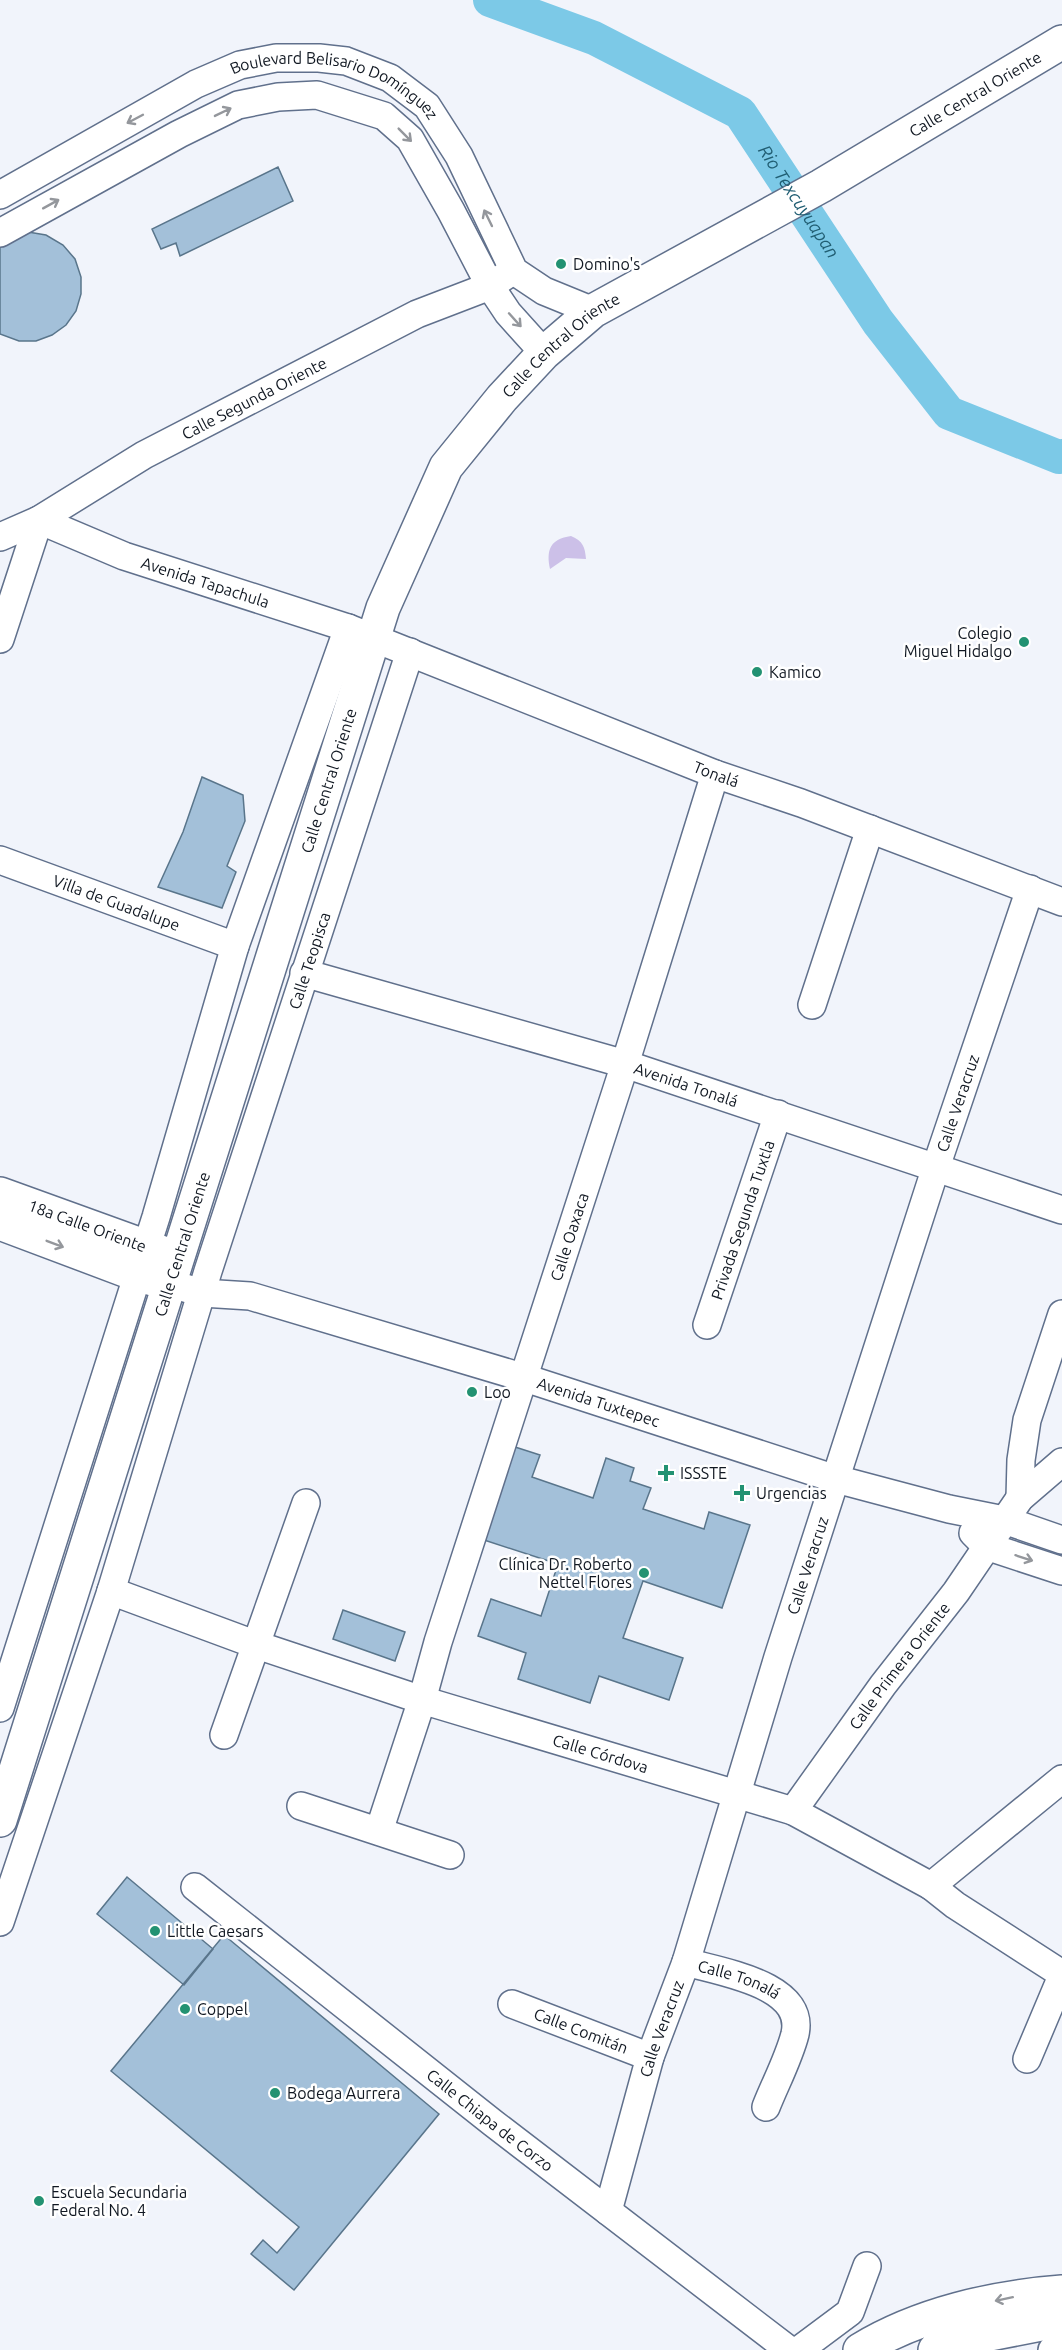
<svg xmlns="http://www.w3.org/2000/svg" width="1062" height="2350" font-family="Ubuntu,sans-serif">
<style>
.green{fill:#ccc0e8}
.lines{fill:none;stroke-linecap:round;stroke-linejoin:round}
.river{stroke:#7cc9e7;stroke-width:34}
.building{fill:#a3c0d9;stroke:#59758b;stroke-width:1.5}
.minor-casing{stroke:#60708c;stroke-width:30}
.major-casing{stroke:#60708c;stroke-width:36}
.highway-casing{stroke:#60708c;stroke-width:36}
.minor{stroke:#fff;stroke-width:27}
.major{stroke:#fff;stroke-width:33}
.highway{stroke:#fff;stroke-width:33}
.oneway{stroke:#94979c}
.poi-dot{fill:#239272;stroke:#fff;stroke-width:2}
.labels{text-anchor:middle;stroke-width:5;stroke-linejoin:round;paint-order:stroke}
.street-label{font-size:16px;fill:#111822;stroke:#fff}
.poi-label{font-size:16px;fill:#111822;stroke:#fff;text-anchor:start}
.water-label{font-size:18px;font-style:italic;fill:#215e73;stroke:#fff}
</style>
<rect width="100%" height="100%" fill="#f1f4fb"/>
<!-- green -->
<path class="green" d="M571 536C583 541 585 547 586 559L566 558 550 569C546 550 550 539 571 536Z"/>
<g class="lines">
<!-- river -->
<path class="river" id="s1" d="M490 0 594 38 740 113 878 322 949 413 1059 457 1062 456"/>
</g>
<!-- building -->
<path class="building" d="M278 167 293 201 180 256 176 243 161 249 152 229Z
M28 232 46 235 63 245 75 259 81 277V294L76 311 66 325 52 335 36 341H19L0 334V240Z
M202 777 243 795 245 821 227 866 236 872 222 908 158 887 183 832Z
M512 1446 540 1455 532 1477 593 1498 606 1458 634 1468 630 1481 651 1488 643 1509 704 1529 709 1512 750 1525 722 1608 643 1581 623 1638 683 1658 669 1700 599 1676 590 1703 518 1679 526 1653 478 1636 491 1599 541 1616 558 1564 481 1539Z
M343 1610 405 1632 395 1661 333 1639Z
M127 1877 213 1949 184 1985 97 1914Z
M224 1935 439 2114 294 2290 251 2254 263 2240 277 2253 299 2227 111 2071Z"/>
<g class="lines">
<defs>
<g id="minor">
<path id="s2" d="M0 195 196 84 240 65 276 58H319L346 61 390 78 427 106 459 156 514 271 544 291 593 311"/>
<path d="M0 233 179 134 238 105 278 97 317 95 384 116 410 139 451 211 490 286 508 313 544 353"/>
<path id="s3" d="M0 537 39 520 144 455 417 314 490 286 505 276"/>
<path id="s4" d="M0 639 39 520 124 556 348 628 715 774 801 803 1062 902"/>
<path id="s5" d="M0 860 235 946"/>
<path id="s6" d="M304 973 625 1064 1062 1210"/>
<path d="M812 1005 870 829"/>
<path id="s7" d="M185 1288 202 1293 250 1296 525 1378 836 1479 949 1509 1004 1520 1062 1540"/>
<path id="s8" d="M707 1325 778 1114"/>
<path d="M1020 1498 1021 1460 1027 1420 1062 1314"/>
<path d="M973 1533 986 1546 1062 1571"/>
<path id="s9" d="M111 1591 257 1645 422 1700 793 1811 931 1886 955 1905 1062 1974"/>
<path d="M0 1708 156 1217 235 946 348 628"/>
<path d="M224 1735 306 1503"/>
<path d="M301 1806 450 1855"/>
<path id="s10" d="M793 1811 883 1685 956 1592 1020 1498 1062 1462"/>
<path id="s11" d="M379 1831 422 1700 438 1642 625 1064 715 774"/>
<path d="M931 1886 1062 1779"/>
<path id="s12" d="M195 1887 493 2123 789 2350"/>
<path id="s13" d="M0 1922 111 1591 208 1271 410 652"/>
<path id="s14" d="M686 1962C720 1972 806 1984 795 2034 789 2058 775 2084 766 2107"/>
<path id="s15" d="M512 2004 650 2057"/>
<path d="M1027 2059 1062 1976"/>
<path id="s16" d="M608 2211 650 2057 686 1962 778 1657 936 1167 1030 889"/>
<path d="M799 2350 850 2312 867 2266"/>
<path d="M1052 2350 1062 2349"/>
</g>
<g id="major">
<path id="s17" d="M0 1194 177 1258"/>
<path d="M0 1223 138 1275 168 1283"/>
<path id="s18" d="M0 1820 383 608 446 467 502 398 544 353 593 311 821 186 1062 42"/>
</g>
<path id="highway" d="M860 2350C919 2314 994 2297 1062 2292
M935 2350 959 2340 1062 2320"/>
</defs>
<!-- minor casing -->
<use href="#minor" class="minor-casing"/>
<!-- major casing -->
<use href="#major" class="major-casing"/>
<!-- highway casing -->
<use href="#highway" class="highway-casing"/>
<!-- minor -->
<use href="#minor" class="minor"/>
<!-- major -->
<use href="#major" class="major"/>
<!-- highway -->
<use href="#highway" class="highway"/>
</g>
<!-- one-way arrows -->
<defs><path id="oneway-shaft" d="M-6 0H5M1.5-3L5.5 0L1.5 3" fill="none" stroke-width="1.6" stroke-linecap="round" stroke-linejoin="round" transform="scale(1.5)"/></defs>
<g class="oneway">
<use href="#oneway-shaft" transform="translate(223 112) rotate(-26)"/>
<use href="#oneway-shaft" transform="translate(135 119) rotate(152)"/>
<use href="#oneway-shaft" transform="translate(405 135) rotate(45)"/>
<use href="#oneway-shaft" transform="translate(51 204) rotate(-29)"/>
<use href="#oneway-shaft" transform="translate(488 218) rotate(-116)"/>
<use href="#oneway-shaft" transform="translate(515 320) rotate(48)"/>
<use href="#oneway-shaft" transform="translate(55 1244) rotate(21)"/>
<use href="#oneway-shaft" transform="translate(1024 1558) rotate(18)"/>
<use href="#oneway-shaft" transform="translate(1004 2299) rotate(168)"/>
</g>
<!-- markers -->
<g class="poi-dot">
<circle cx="561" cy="264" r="6"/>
<circle cx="1024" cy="642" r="6"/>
<circle cx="757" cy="672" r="6"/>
<circle cx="472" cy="1392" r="6"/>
<path d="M663 1464h6v6h6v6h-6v6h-6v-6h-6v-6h6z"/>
<path d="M739 1484h6v6h6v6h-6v6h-6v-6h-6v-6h6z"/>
<circle cx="644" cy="1573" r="6"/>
<circle cx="155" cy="1931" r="6"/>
<circle cx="185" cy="2009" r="6"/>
<circle cx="275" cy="2093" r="6"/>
<circle cx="39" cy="2201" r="6"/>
</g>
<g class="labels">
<!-- street labels -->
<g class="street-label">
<text dy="6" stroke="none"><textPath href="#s18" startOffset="2080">Calle Central Oriente</textPath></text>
<text dy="6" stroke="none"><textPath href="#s2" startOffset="375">Boulevard Belisario Domínguez</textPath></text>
<text dy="6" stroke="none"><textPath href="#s18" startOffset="1594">Calle Central Oriente</textPath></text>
<text dy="6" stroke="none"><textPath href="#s3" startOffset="290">Calle Segunda Oriente</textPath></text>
<text dy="6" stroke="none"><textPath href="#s4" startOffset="303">Avenida Tapachula</textPath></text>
<text dy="6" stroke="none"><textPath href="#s4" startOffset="849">Tonalá</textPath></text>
<text dy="6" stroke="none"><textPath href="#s18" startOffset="1090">Calle Central Oriente</textPath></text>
<text dy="6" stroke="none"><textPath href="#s5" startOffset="124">Villa de Guadalupe</textPath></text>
<text dy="6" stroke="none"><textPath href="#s13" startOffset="1010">Calle Teopisca</textPath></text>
<text dy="6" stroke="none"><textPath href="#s6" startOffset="398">Avenida Tonalá</textPath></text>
<text dy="6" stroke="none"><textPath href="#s16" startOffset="1162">Calle Veracruz</textPath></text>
<text dy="6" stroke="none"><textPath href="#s8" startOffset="111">Privada Segunda Tuxtla</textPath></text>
<text dy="6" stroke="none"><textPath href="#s17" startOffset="93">18a Calle Oriente</textPath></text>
<text dy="6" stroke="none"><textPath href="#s11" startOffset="624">Calle Oaxaca</textPath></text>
<text dy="6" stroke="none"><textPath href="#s18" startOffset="604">Calle Central Oriente</textPath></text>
<text dy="6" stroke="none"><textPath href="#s7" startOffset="430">Avenida Tuxtepec</textPath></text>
<text dy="6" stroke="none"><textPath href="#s16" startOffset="676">Calle Veracruz</textPath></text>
<text dy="6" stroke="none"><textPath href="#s10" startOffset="180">Calle Primera Oriente</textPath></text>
<text dy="6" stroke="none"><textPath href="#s9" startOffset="516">Calle Córdova</textPath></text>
<text dy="6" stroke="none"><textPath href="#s14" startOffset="56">Calle Tonalá</textPath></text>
<text dy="6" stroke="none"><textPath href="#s16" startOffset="190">Calle Veracruz</textPath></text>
<text dy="6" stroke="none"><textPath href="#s15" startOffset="74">Calle Comitán</textPath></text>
<text dy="6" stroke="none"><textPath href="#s12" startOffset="376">Calle Chiapa de Corzo</textPath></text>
</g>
<!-- poi labels -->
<g class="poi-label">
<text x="573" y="270">Domino's</text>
<text x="1012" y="639" text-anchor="end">Colegio<tspan x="1012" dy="18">Miguel Hidalgo</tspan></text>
<text x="769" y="678">Kamico</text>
<text x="484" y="1398">Loo</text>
<text x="680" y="1479">ISSSTE</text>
<text x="756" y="1499">Urgencias</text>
<text x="632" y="1570" text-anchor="end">Clínica Dr. Roberto<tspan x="632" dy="18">Nettel Flores</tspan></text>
<text x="167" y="1937">Little Caesars</text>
<text x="197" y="2015">Coppel</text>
<text x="287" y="2099">Bodega Aurrera</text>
<text x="51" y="2198">Escuela Secundaria<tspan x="51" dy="18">Federal No. 4</tspan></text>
</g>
<!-- water labels -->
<g class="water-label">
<text dy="6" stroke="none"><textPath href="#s1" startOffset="381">Rio Texcuyuapan</textPath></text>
</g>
</g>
</svg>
